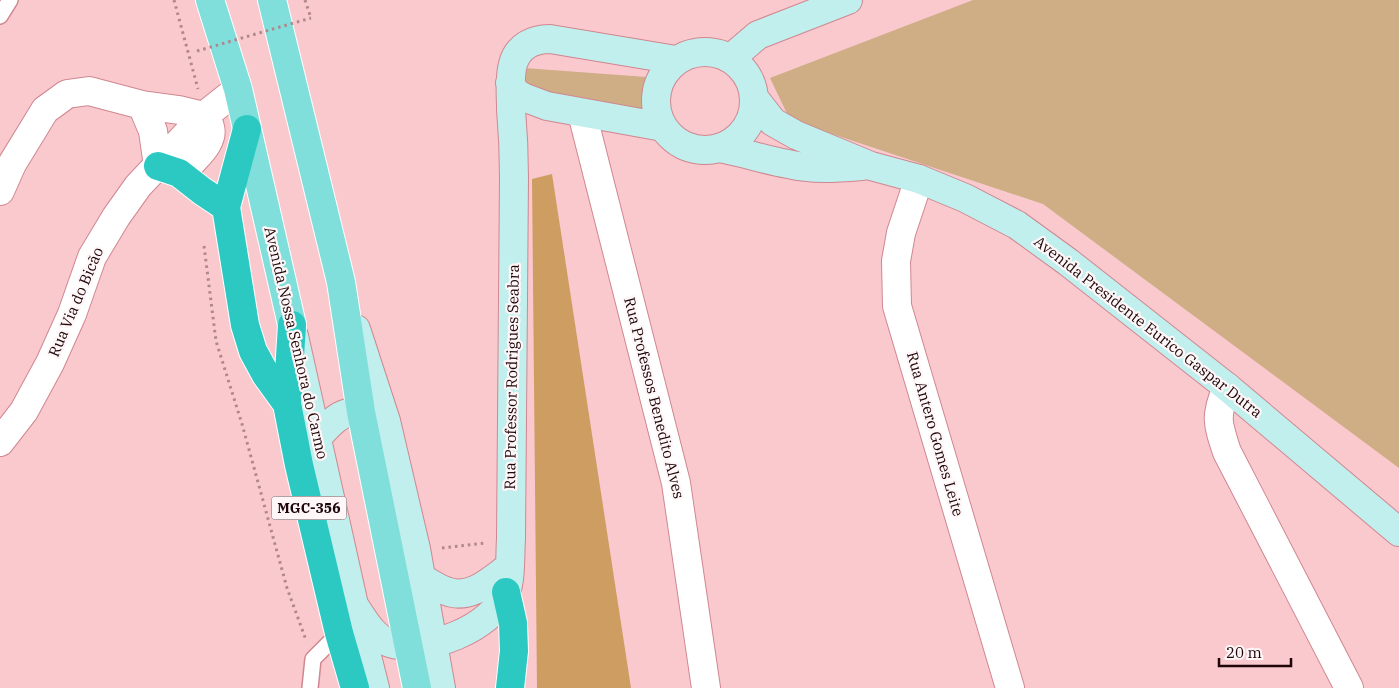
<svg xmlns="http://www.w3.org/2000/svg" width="1399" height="688" font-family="'IBM Plex Serif',serif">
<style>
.green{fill:#cfad85}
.forest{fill:#ce9d61}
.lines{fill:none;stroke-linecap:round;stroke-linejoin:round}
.lane-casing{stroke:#d08790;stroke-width:18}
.street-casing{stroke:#d08790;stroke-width:30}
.secondary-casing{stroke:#d08790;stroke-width:30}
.primary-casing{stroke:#fff;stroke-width:30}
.highway-casing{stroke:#fff;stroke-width:30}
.path{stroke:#af878c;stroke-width:3;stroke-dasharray:2.5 4;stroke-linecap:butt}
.lane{stroke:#fff;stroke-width:15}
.street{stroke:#fff;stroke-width:28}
.secondary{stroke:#c0efed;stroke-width:28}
.primary{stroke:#80dfdb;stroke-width:28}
.highway{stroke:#2cc9c3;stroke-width:28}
.path-bridge{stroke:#af878c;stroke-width:3;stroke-dasharray:2.5 4;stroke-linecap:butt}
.labels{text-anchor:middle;stroke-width:4.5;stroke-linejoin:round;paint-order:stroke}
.shield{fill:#fef6f7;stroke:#604d50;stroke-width:1}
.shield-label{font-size:14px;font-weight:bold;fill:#1d0509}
.street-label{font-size:15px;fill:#1d0509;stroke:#fef6f7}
</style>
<rect width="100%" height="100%" fill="#f9c9ce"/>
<!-- green -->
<path class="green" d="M973 0H1399V468L1043 204 790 120 770 78Z
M524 68 646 77 641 116 519 94Z"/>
<!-- forest -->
<path class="forest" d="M552 174 631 688H537L532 179Z"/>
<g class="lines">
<defs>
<path id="lane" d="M0 16 10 0
M310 688 313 659 339 633"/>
<path id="street" d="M142 105 153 131 158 166
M582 113 676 483 706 688
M919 179 901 233 896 261 897 306 1010 688
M0 191 12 164 45 110 67 94 89 91 142 105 179 110 204 116C206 119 209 123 210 127 214 141 199 154 191 163L158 166
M1227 387C1215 416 1217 422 1227 452L1349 688
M0 442 24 411 50 363 72 314 92 257 116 217 138 186 204 116 238 89"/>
<path id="secondary" d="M656 101a49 49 0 1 1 98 0a49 49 0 1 1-98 0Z
M731 58 758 35 848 0
M510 83 516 93 523 97 547 106 663 127
M755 99 773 122 796 135 871 166 919 179 965 198 1017 225 1068 262 1227 387 1399 532
M719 148C742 152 765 160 788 164 812 170 837 168 862 166
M356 329 386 421 416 549 441 688
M294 336 354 605 375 688
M318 437C341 410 349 407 382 420
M421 578C429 582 437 588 446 591 470 601 491 580 509 567
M354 605C363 618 373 638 390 643 426 654 492 629 506 592 511 580 510 553 511 539 512 418 513 298 514 178 514 155 513 132 511 109 511 94 509 78 513 64 518 46 533 39 550 39L676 60"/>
<path id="primary" d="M210 0 238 89 292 325
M272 0 341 282 361 412 417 688"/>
<path id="highway" d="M158 166 179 173 202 191 226 207 245 325 253 351 266 375 287 404
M226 207 247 129
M292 325 287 404 299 465 339 633 355 688
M506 592 513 623 514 651 510 688"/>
</defs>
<!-- lane casing -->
<use href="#lane" class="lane-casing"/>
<!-- street casing -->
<use href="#street" class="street-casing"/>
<!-- secondary casing -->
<use href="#secondary" class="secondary-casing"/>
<!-- primary casing -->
<use href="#primary" class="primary-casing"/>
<!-- highway casing -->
<use href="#highway" class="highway-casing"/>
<!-- path -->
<path class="path" d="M174 0 198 89
M305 0 311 18
M204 246 216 341 242 424 287 588 306 640
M442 548 486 543"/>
<!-- lane -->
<use href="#lane" class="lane"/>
<!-- street -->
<use href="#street" class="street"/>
<!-- secondary -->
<use href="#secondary" class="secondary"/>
<!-- primary -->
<use href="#primary" class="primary"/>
<!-- highway -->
<use href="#highway" class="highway"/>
<!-- path-bridge -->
<path class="path-bridge" d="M197 51 311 18"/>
</g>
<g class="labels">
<!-- shield labels -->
<rect class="shield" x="271.5" y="496.5" width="75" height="23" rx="4"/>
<g class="shield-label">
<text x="309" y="513">MGC-356</text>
</g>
<!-- street labels -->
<g class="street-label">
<text transform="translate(76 302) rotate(-67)" y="5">Rua Via do Bicão</text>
<text transform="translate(1148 327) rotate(38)" y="5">Avenida Presidente Eurico Gaspar Dutra</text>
<text transform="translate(296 343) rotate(77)" y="5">Avenida Nossa Senhora do Carmo</text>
<text transform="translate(512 377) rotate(-89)" y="5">Rua Professor Rodrigues Seabra</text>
<text transform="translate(654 398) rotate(76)" y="5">Rua Professos Benedito Alves</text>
<text transform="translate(935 434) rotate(74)" y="5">Rua Antero Gomes Leite</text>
</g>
</g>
<!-- scale -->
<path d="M1219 658v8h72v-8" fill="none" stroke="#1d0509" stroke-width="2.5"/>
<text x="1226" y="658" font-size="15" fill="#1d0509" stroke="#fef6f7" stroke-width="4" paint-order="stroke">20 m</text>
</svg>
